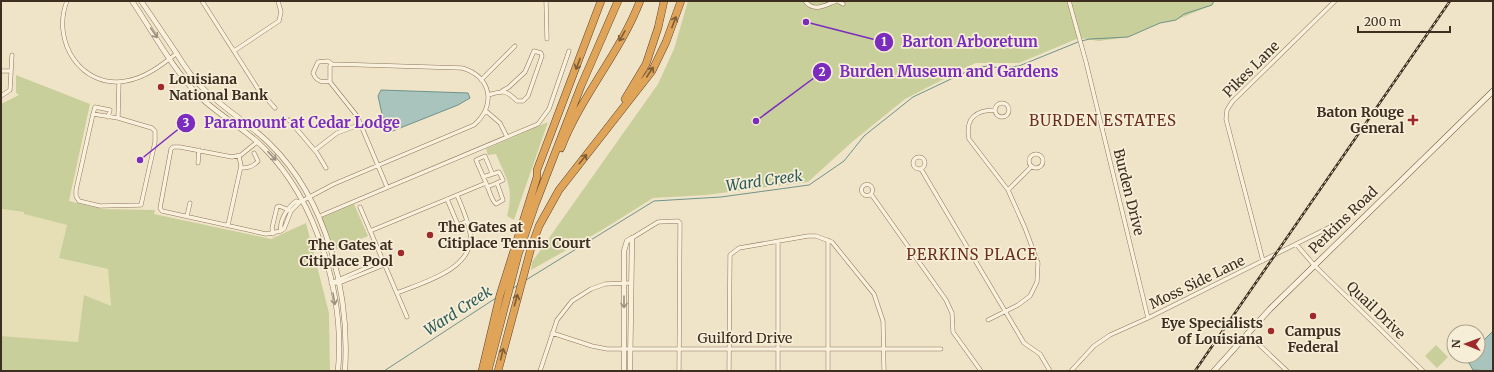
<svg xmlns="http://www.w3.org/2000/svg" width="1494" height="372" font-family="Merriweather,serif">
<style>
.farmland{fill:#e6deb5}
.green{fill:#c9cf9b}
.water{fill:#a9c4bc;stroke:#6f938a}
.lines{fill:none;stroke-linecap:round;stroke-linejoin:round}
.stream{stroke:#6f938a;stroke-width:1}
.minor-casing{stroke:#8d765c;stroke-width:4.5}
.tertiary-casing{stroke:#8d765c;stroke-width:5.5}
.secondary-casing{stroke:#6f573f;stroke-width:6}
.motorway-casing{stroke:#5b4430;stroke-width:8}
.minor{stroke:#faf1dc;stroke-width:3.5}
.tertiary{stroke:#faf1dc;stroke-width:4.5}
.secondary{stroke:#faf1dc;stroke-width:5}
.motorway{stroke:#e0a458;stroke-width:7}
.rail-casing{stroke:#3d2e20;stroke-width:2.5}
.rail{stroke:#f7eed8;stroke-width:1;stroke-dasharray:3;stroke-linecap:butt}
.oneway{stroke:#7e5d36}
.oneway2{stroke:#9c907e}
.poi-dot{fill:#9e2a2b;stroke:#f7eed8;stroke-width:1.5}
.labels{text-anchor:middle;stroke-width:3.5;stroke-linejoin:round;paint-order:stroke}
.street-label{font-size:14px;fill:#3d2e20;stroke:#f7eed8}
.poi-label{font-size:14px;font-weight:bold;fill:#3d2e20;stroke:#f7eed8;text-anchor:end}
.neighbourhood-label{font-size:15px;letter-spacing:1px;fill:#6b2e1e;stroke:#f7eed8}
.water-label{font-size:15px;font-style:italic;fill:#2f5d5a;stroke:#f7eed8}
.leader{fill:none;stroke:#7b2cbf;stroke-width:1.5}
.callout-dot{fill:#7b2cbf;stroke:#f7eed8;stroke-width:1.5}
.mark-label{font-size:12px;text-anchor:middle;font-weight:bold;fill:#fff}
.callout-label{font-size:15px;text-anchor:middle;font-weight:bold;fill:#7b2cbf;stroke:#f7eed8;stroke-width:3.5;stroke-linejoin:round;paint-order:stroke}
</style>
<rect width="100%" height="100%" fill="#f0e4c8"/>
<!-- farmland -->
<path class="farmland" d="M1 209 24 212V214L67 225 59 258 108 269 111 307 84 296 79 342 1 336Z"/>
<!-- green -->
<path class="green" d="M688 1H1214L1212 5 1176 20 1160 23 1128 37 1099 41 1079 38 1019 63H976L969 66 905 99 852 142 808 182 706 195 653 198 602 230 531 270 532 262 658 84 674 49Z
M16 75 90 104 69 201 102 209 155 210 154 214 271 239 306 223 329 313 330 371H1V336L78 342 84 295 111 306 108 269 59 258 67 225 24 214V212L2 209 1 211V104L19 95 16 93Z
M548 122 514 220 507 216C514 188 507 180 496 154L488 155 486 149Z
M354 204 368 236 333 251 321 218Z
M1436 345 1448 357 1437 368 1425 356Z"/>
<!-- water -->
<path class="water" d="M381 90 468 93 470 98 458 105 390 132 382 114 378 96Z
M1493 331V371L1473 370 1466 358 1468 356H1478V346Z"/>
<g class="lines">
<!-- stream -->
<path class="stream" d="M1081 41 1090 39 1128 37 1160 23 1176 20 1184 14 1212 5 1214 1
M526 280 654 201 721 197 809 185 844 161 864 136 913 97 972 69 987 66 1000 68 1019 66 1078 42
M512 289 518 285
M384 371 496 298"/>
<defs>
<path id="minor" d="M67 1C51 41 81 89 126 81 145 78 162 65 177 53
M202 1 258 89 275 108
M546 1 547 39
M805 1C814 13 825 5 836 1
M838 1 843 4
M1069 1 1086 62 1148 318
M234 51 279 21 281 12 278 1
M332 64 330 66V82L357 116 387 187
M1 71H11
M481 80 515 46
M329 81C321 83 316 81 313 73L318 62 328 61 332 64
M488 95C503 91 505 89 517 101H523L528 96 542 56 541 53 534 51 525 72 509 87 502 91
M1 96 10 90 12 55
M995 110a7 7 0 1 1 14 0a7 7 0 1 1-14 0Z
M486 111 500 123 507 137
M93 114 95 107 110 110 108 117
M118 118 93 114 76 190V196L79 201 100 206 141 205 155 142V131L152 128 118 118 119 82
M289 120 317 153 326 168
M257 142 241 155 232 157 180 147H173L171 149 160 208 162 211 266 234 281 231
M315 150 337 133 361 124
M1029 161a7 7 0 1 1 14 0a7 7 0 1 1-14 0Z
M913 163a6 6 0 1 1 12 0a6 6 0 1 1-12 0Z
M198 163 199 150
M241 168C247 168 254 166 258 161L254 153
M921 169 1024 343 1040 354 1050 371
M483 177 499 172 503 180 497 183
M486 183C489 189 491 200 496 204L503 200 497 183 487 187
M861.5 190a5.5 5.5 0 1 1 11 0a5.5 5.5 0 1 1-11 0Z
M1008 190 1032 166
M871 194 946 300 952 313 953 332 981 371
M447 199 458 225 467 221
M300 202 291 211 284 229 281 231C279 220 288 207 296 201L300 202 334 184 474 125C497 105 491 76 462 68L332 64
M360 207 407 317
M322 215 538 124 549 109 569 51
M187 216 190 203
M228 225 241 166 239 156
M370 231 486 183 476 160 485 156 492 173
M273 234 272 228 277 207 279 206 289 210
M632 238 658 222 678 221 680 223 679 371
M1296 244 1314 265 1423 371
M382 261 331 283H339L384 265
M1263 261 1226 119 1227 110 1232 102 1335 1
M397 293C421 283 476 269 470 233 468 220 462 207 457 195
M988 320 1018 305 1030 296 1037 282 1038 263 1025 228 1008 190 969 139C965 119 975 110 995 110
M552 333 592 346 607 349H941
M1247 333 1287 371
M540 371 557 320 572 301 591 289 605 284 630 283
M729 371 730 255 739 248 808 236H816L832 242 874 294 883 321 884 371
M778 371V241
M828 371V240
M1071 371 1094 346 1110 335 1148 318 1340 222"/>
<path id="tertiary" d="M132 1C153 32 172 68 198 95 218 115 244 128 264 148 317 201 345 296 338 371
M141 1C153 18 164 35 175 51 182 62 188 72 196 81 218 106 247 121 270 144 327 200 350 293 345 371
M624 371V251L627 241 632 238
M630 371 632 238"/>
<path id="secondary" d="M1214 371 1270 309 1493 91"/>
<path id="motorway" d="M625 99 646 64 658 28 664 1
M561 148C581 96 620 53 640 1
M482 371 500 295 537 177V170L601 1
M488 371 518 255 535 205 581 86 618 1
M498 371 531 248 539 226 559 190 652 71 666 42 681 1"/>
</defs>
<!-- minor casing -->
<use href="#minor" class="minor-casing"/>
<!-- tertiary casing -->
<use href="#tertiary" class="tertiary-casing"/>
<!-- secondary casing -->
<use href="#secondary" class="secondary-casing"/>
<!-- motorway casing -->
<use href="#motorway" class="motorway-casing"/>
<!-- minor -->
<use href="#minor" class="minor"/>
<!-- tertiary -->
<use href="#tertiary" class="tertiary"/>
<!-- secondary -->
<use href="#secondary" class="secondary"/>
<!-- motorway -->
<use href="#motorway" class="motorway"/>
<defs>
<path id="rail" d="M1195 371 1450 1"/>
</defs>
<!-- rail casing -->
<use href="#rail" class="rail-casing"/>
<!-- rail -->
<use href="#rail" class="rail"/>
</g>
<!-- one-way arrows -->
<defs><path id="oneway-shaft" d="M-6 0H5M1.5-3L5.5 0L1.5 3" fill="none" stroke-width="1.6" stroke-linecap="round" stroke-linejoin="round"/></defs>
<g class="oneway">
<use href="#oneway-shaft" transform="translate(674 22) rotate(-69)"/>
<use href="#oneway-shaft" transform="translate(622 36) rotate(120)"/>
<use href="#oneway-shaft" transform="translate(578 64) rotate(111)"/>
<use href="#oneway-shaft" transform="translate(650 72) rotate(-57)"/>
<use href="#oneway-shaft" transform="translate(583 159) rotate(-51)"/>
<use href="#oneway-shaft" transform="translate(516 300) rotate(-74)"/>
<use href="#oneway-shaft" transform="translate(502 354) rotate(-76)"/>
</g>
<g class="oneway2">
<use href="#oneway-shaft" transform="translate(154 33) rotate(56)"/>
<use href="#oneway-shaft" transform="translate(272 156) rotate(47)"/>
<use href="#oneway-shaft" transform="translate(334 299) rotate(80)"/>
<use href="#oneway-shaft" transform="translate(624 302) rotate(90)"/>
</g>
<!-- markers -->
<g class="poi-dot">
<circle cx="161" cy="87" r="4"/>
<path d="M1411 114h4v4h4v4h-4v4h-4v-4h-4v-4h4z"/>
<circle cx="430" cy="235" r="4"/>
<circle cx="401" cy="253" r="4"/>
<circle cx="1313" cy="316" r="4"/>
<circle cx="1271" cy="331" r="4"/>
</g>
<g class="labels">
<!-- street labels -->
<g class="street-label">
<text transform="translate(1251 69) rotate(-45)" y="5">Pikes Lane</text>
<text transform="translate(1129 192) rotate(76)" y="5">Burden Drive</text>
<text transform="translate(1343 220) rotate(-44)" y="5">Perkins Road</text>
<text transform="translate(1197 282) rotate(-26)" y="5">Moss Side Lane</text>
<text transform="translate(1376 310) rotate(44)" y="5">Quail Drive</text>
<text x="745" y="343">Guilford Drive</text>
</g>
<!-- poi labels -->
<g class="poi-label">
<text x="169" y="84" text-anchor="start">Louisiana<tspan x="169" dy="16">National Bank</tspan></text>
<text x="1404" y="117">Baton Rouge<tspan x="1404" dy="16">General</tspan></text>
<text x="438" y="232" text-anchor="start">The Gates at<tspan x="438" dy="16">Citiplace Tennis Court</tspan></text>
<text x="393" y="250">The Gates at<tspan x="393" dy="16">Citiplace Pool</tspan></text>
<text x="1263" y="328">Eye Specialists<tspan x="1263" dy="16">of Louisiana</tspan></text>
<text x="1313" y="336" text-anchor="middle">Campus<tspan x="1313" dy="16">Federal</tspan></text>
</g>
<!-- neighbourhood labels -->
<g class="neighbourhood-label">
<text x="1103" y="126">BURDEN ESTATES</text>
<text x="972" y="260">PERKINS PLACE</text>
</g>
<!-- water labels -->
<g class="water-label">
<text transform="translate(764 181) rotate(-8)" y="5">Ward Creek</text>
<text transform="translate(458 311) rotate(-33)" y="5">Ward Creek</text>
</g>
</g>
<!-- callouts -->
<path class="leader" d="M806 22L884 42M756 121L822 72M140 160L186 123"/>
<g class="callout-dot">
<circle cx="806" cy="22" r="4"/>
<circle cx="756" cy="121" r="4"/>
<circle cx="140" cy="160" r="4"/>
<circle cx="884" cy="42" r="10"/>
<circle cx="822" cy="72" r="10"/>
<circle cx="186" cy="123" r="10"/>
</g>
<g class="mark-label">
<text x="884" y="46">1</text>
<text x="822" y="76">2</text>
<text x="186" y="127">3</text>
</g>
<g class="callout-label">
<text x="970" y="47">Barton Arboretum</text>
<text x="949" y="77">Burden Museum and Gardens</text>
<text x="302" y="128">Paramount at Cedar Lodge</text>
</g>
<!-- border -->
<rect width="1494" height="372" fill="none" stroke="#3d2e20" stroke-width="4"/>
<!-- north arrow -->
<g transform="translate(1466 344) rotate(271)"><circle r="19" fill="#f7eed8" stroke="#ada18e"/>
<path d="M0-3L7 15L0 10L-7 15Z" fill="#9e2a2b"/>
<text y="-6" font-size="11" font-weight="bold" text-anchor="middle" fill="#3d2e20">N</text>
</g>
<!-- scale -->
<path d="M1358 26v6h92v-6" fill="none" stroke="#3d2e20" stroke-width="2"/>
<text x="1364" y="26" font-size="12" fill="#3d2e20" stroke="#f7eed8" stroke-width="3" paint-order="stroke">200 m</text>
</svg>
